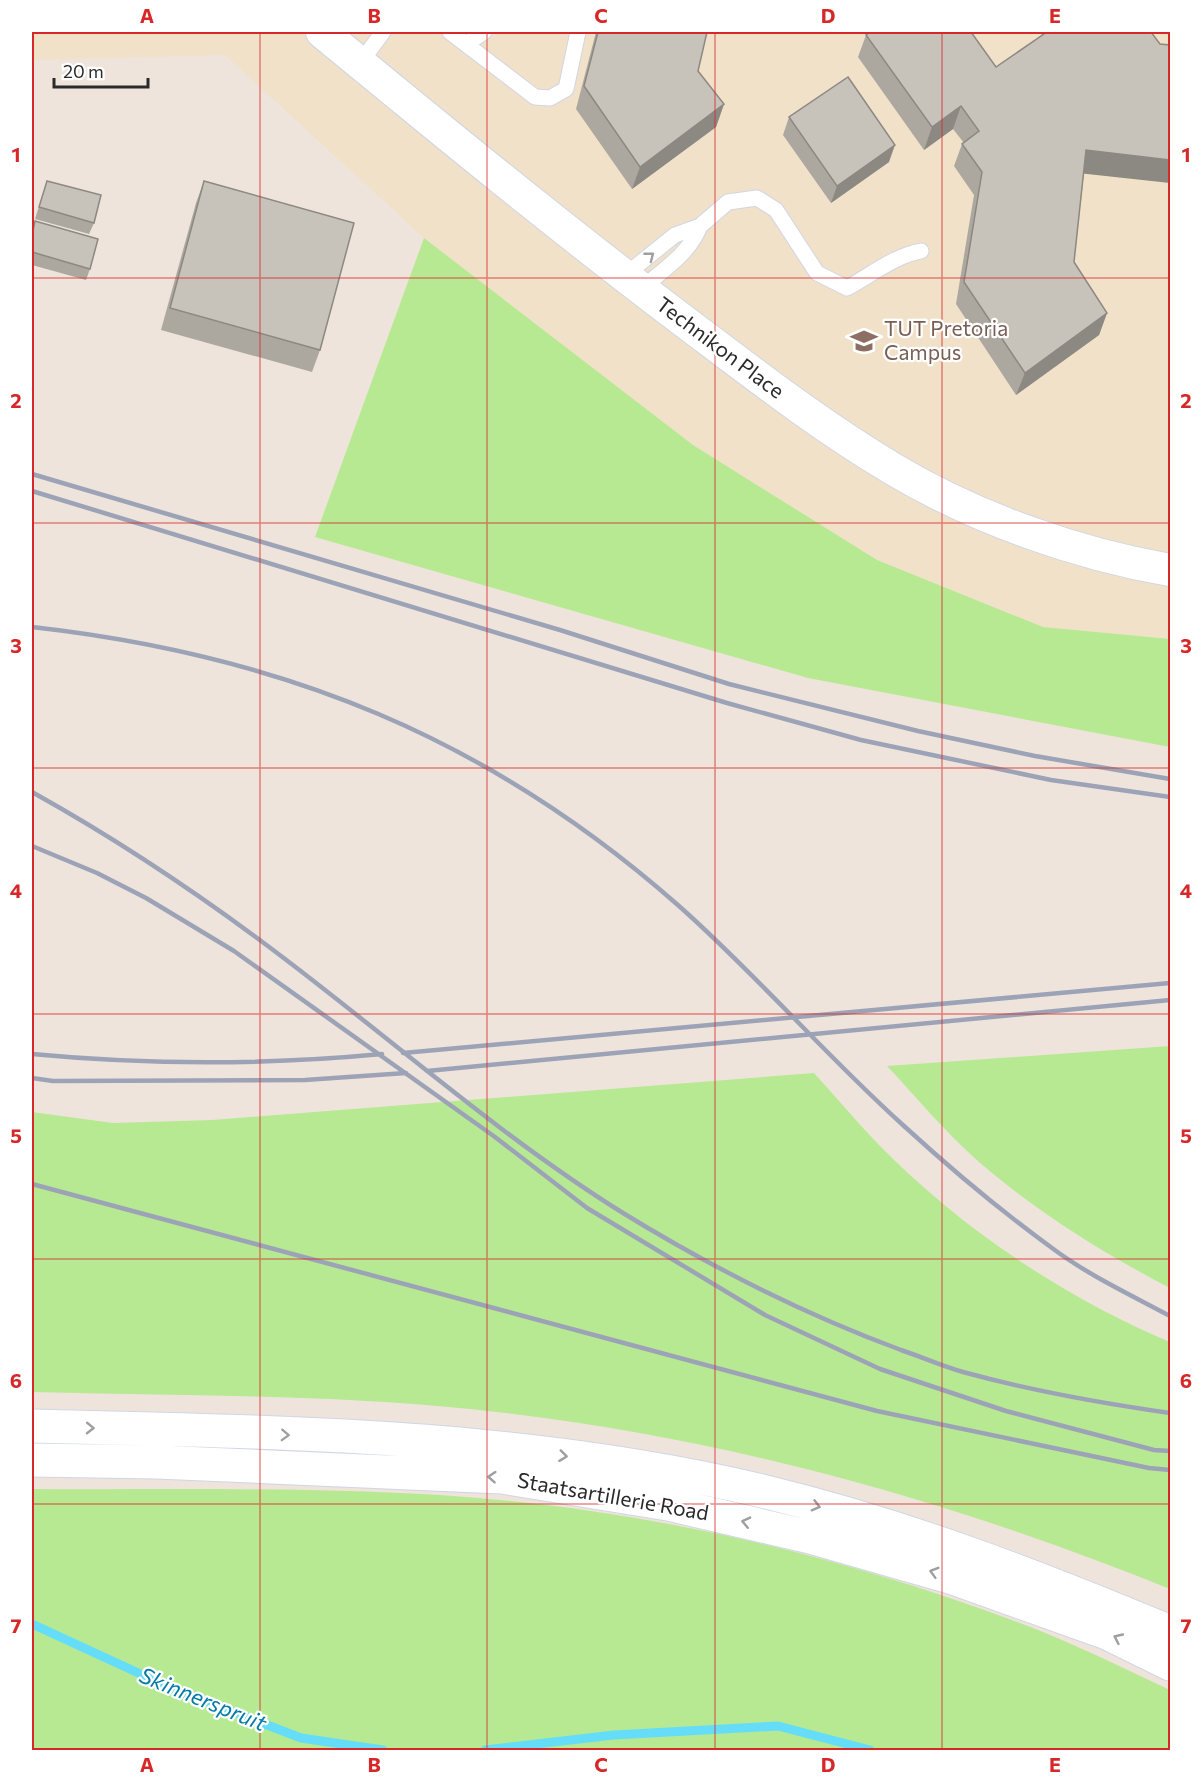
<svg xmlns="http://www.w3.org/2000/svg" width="1202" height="1782" font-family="Commissioner,sans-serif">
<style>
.education{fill:#f1e1c9}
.green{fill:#b7e993}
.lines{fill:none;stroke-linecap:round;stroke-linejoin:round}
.stream{stroke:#65ddf9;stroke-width:9}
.lane-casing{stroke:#d0d6e5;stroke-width:17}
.street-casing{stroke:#d0d6e5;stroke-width:34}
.secondary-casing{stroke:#d0d6e5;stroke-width:35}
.lane{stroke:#fff;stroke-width:15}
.street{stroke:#fff;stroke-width:32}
.secondary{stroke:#fff;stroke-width:33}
.rail{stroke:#9da3b7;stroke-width:4.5}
.wall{fill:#aca8a0}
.shaded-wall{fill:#8c8882}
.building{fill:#c8c3ba;stroke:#8c8882;stroke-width:1.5}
.oneway{stroke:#9f9f9f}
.grid{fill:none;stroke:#d62828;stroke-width:1.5;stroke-opacity:0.55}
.labels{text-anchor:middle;stroke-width:4.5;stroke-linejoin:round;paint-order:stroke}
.education-label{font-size:21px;fill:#785e54;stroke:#fff;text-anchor:start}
.street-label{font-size:21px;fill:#2a2a2a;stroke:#fff}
.water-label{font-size:22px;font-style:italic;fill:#027aa7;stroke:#fff}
.neatline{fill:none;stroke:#d62828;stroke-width:2}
.grid-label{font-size:20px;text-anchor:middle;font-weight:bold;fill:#d62828}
</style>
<rect width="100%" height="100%" fill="#eee4db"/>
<!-- education -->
<path class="education" d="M32 32H1170V639L1043 627 877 560 693 445 424 238 225 55 36 60 32 57Z"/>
<!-- green -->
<path class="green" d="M424 238 693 445 877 560 1043 627 1170 639V747L808 678 315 537Z
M1170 1046V1288C1103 1253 1037 1212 979 1162 946 1133 917 1098 887 1066Z
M814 1073C835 1096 856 1121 878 1144 959 1227 1063 1297 1170 1342V1589C945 1498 713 1434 470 1409 325 1394 177 1396 32 1392V1112L113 1123 212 1120Z
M32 1489C180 1490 330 1486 478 1498 659 1513 839 1556 1009 1619 1064 1639 1117 1665 1170 1690V1750H32Z"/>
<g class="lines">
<!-- stream -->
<path class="stream" d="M32 1624 171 1688 301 1738 383 1750
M485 1750 614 1735 778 1726 870 1750"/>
<defs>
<path id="lane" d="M450 32 535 97 550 98 566 89 578 32
M466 44 484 32
M360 63 383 32
M624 276 675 235 700 226 728 202 757 198 776 210 817 273 847 288C871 275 894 256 921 251
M641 289C662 271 690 253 700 226"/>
<path id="street" d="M322 32C440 129 558 226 681 319 750 371 819 425 893 469 975 518 1077 554 1170 570"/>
<path id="secondary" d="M32 1426C277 1432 526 1434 766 1492 906 1526 1038 1577 1170 1632
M32 1460 157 1462 502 1477 668 1504 810 1537 953 1578 1107 1633 1170 1664"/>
</defs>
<!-- lane casing -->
<use href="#lane" class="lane-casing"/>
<!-- street casing -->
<use href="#street" class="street-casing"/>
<!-- secondary casing -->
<use href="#secondary" class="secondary-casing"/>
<!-- lane -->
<use href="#lane" class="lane"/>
<!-- street -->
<use href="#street" class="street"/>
<!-- secondary -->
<use href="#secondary" class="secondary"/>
<!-- rail -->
<path class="rail" d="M32 474 560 630 729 684 918 731 1035 756 1170 779
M32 491 727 703 861 740 1051 780 1170 797
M32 627C283 655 489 738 679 906 758 976 826 1056 904 1126 951 1169 1001 1211 1052 1248 1088 1275 1131 1295 1170 1316
M32 792C120 841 205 898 285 959 397 1044 504 1139 623 1213 711 1267 804 1314 901 1350 922 1357 942 1366 963 1372 1032 1391 1100 1403 1170 1413
M32 846 97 873 146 898 234 951 495 1137 587 1208 765 1315 880 1369 1006 1411 1154 1450 1170 1451
M403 1053 1170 983
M32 1054C148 1065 266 1065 382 1054
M427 1071 1170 1000
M32 1078 53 1081 305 1080 406 1073
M32 1184 877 1411 1149 1468 1170 1470"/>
</g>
<!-- wall -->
<path class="wall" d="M596 32H707L698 71 724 104 716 127 632 189 576 109Z
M1039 32H1151L1084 173 1074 262 1107 313 1099 335 1016 395 956 304 974 195 954 166 962 144 964 143 953 129 924 150 858 57 866 35 996 67 1042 35Z
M789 117 889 162 831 203 783 135Z
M47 181 94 223 89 234 35 219Z
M204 181 320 350 312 372 161 330 196 203Z
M35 221 90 269 86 280 32 265V231Z"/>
<!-- shaded-wall -->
<path class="shaded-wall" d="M724 104 716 127 632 189 640 167Z
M961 106 953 129 924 150 932 127Z
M895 145 889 162 831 203 837 186Z
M1086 150 1170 160V183L1078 173Z
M1107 313 1099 335 1016 395 1025 373Z"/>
<!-- building -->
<path class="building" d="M598 32H707L698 71 724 104 640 167 584 86Z
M870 32H971L996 67 1047 32H1151L1160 44 1170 45V160L1086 150 1074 262 1107 313 1025 373 964 282 982 172 962 144 979 131 961 106 932 127 866 35Z
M848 77 895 145 837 186 789 117Z
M47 181 101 195 94 223 39 207Z
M204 181 354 223 320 350 170 308Z
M35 221 98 239 90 269 32 252V235Z"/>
<!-- one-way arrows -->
<defs><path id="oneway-chevron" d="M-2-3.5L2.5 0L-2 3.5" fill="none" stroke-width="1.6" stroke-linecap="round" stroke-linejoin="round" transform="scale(1.5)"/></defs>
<g class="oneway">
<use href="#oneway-chevron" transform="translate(650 256) rotate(-38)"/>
<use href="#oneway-chevron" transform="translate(90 1428) rotate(1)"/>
<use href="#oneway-chevron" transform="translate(285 1435) rotate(2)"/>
<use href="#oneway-chevron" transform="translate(563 1456) rotate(7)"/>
<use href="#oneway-chevron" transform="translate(492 1477) rotate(-176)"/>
<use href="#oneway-chevron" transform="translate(816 1506) rotate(15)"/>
<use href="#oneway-chevron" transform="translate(746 1522) rotate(-167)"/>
<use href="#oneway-chevron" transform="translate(934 1572) rotate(-164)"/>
<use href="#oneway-chevron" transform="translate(1118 1638) rotate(-155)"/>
</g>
<!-- grid -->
<path class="grid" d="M260 32V1750M487 32V1750M715 32V1750M942 32V1750M32 278H1170M32 523H1170M32 768H1170M32 1014H1170M32 1259H1170M32 1504H1170"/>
<!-- icons -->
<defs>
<symbol id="university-bare" viewBox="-9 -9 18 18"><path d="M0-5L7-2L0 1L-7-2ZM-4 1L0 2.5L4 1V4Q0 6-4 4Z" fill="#8d6e63" stroke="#fff" stroke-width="2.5" paint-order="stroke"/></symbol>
</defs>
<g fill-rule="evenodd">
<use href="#university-bare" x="845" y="322" width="38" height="38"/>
</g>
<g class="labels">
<!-- education labels -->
<g class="education-label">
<text x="884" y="336">TUT Pretoria<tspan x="884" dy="24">Campus</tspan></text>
</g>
<!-- street labels -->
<g class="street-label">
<text transform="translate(720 348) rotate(37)" y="7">Technikon Place</text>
<text transform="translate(613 1497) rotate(10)" y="7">Staatsartillerie Road</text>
</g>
<!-- water labels -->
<g class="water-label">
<text transform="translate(203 1699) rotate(22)" y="8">Skinnerspruit</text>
</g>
</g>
<!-- border -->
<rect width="1202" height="1782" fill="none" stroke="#ffffff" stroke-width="66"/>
<!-- scale -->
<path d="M54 78v9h94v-9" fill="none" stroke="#2a2a2a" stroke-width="3"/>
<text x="63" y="78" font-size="18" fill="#2a2a2a" stroke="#ffffff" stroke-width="4.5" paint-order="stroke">20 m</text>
<rect x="33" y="33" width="1136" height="1716" class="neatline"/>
<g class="grid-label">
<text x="147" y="23">A</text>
<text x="374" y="23">B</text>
<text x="601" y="23">C</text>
<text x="828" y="23">D</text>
<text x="1055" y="23">E</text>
<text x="16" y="162">1</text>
<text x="1186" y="162">1</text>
<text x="16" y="408">2</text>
<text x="1186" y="408">2</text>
<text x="16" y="653">3</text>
<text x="1186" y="653">3</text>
<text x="16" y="898">4</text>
<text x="1186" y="898">4</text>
<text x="16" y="1143">5</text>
<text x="1186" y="1143">5</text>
<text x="16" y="1388">6</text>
<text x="1186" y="1388">6</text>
<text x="16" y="1633">7</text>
<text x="1186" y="1633">7</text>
<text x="147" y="1772">A</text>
<text x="374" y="1772">B</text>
<text x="601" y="1772">C</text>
<text x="828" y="1772">D</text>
<text x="1055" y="1772">E</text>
</g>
</svg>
